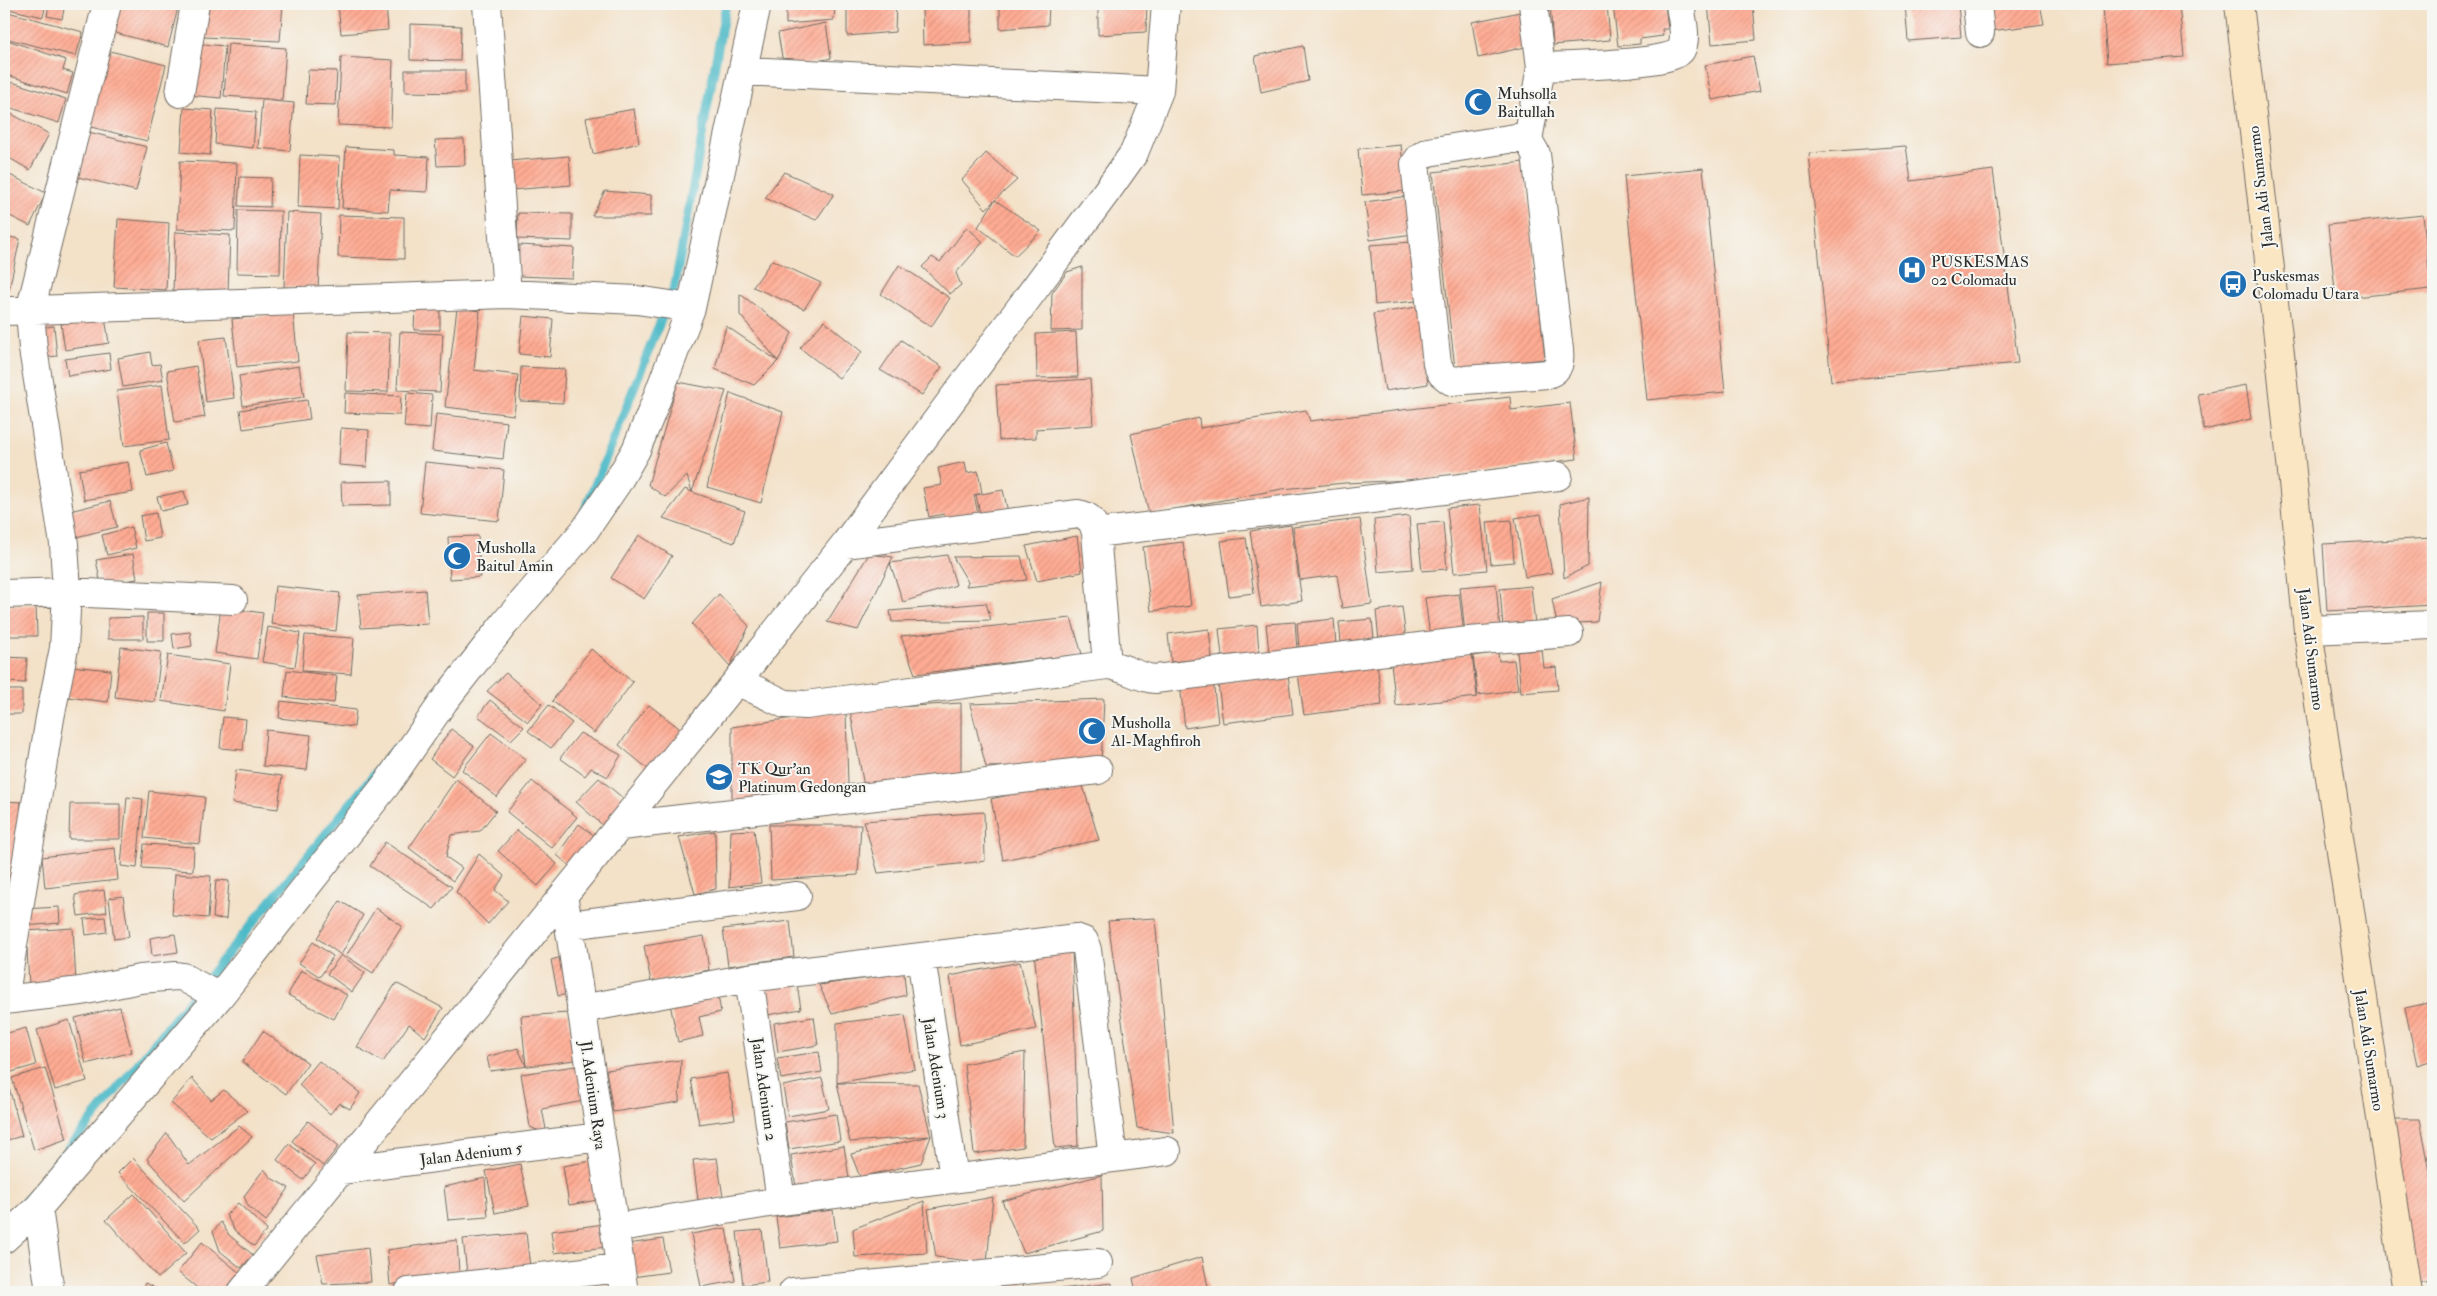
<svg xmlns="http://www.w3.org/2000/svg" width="2437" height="1296" font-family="'IM FELL Double Pica',serif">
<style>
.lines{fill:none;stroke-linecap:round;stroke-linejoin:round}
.stream{stroke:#4dbac8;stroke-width:9}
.building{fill:url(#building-hatch)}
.minor-casing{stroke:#716b62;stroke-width:30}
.tertiary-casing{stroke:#716b62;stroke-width:30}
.secondary-casing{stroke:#716b62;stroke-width:30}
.minor{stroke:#fff;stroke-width:28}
.tertiary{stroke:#fff;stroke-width:28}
.secondary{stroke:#fbe6c4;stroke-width:28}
.labels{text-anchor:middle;stroke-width:4;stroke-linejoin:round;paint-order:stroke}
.poi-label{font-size:16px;fill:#2b2b2b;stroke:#f6f6f2;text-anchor:start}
.street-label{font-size:16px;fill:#2b2b2b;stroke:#f6f6f2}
</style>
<defs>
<pattern id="building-hatch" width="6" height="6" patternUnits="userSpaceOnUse" patternTransform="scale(1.25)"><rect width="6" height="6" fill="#ffab93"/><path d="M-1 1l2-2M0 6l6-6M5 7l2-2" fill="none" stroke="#db937f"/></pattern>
</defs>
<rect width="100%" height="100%" fill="#f6f6f2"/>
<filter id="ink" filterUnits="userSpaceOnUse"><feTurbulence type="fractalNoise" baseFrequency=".02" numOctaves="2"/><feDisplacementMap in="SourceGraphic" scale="10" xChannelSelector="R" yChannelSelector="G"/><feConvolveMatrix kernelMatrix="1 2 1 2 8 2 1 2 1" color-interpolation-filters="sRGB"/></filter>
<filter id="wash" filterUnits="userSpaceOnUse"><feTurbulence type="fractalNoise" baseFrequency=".0096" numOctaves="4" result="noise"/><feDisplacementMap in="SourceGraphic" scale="20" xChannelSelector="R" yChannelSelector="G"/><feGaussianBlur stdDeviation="1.12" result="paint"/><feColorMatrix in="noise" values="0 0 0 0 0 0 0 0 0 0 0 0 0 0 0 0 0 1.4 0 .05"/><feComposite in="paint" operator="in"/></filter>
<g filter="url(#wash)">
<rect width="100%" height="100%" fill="#f3e1c8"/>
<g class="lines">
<!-- stream -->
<path class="stream" d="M585 510 675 285 726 4
M19 1209 395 749"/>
</g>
<g id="blocks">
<!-- building -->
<path class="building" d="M4 4H46L43 17 4 8Z
M49 4H65L62 19 47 16Z
M112 4H179L168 47 105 30Z
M206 4H283L280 41 204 37Z
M338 4H386L388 30 341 34Z
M786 4H835L834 20 786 24Z
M847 4H896L895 32 847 36Z
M1000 4H1049L1048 25 1000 29Z
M1098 4H1147L1146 32 1098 35Z
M1550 4H1607L1610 40 1553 45Z
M1623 4H1665L1668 29H1662L1663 36 1640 39V44L1618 46 1613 5Z
M1708 4H1753L1756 40 1712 44Z
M1905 4H1958L1961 37 1908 41Z
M1989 4H2040L2044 24 1991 31Z
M2139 4H2179L2184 57 2107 63 2103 7Z
M971 7V42L923 45 922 8Z
M4 11 83 32 76 56 4 38Z
M1520 12 1525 47 1478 58 1472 22Z
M826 23 831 58 784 69 778 33Z
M410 24 461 26 460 61 410 60Z
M4 39 66 60 63 70 73 73 67 94 4 74 6 55H4Z
M192 43 225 46 221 98 188 95Z
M228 44 286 48 282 100 224 96Z
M1303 46 1308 81 1261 92 1255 56Z
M106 50 166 65 147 141 87 126Z
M1753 56 1760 91 1712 100 1705 65Z
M341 57 393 60 391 127 338 125Z
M308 70 337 71 335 105 306 104Z
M405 70H465V93L405 92Z
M12 82 66 99 59 123 5 106Z
M262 100 294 103 290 151 258 148Z
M184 108 213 110 210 155 181 152Z
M217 109 256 112 253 148 215 144Z
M634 109 639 143 593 154 586 118Z
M4 110 49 134 30 170 4 155Z
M85 131 147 147 136 191 74 176Z
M464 139 465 165 437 166 435 140Z
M1401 145 1405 191 1362 195 1358 149Z
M1906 146 1911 181 1993 170 2018 363 1831 381 1809 153Z
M346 147 394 150V155L429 157 427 192 390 190 388 211 342 208Z
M986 153 1017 180 995 200 1041 231 1015 256 978 227 995 200 986 209 962 180Z
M300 155 340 157 338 209 298 207Z
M569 156 571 185 512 190 509 161Z
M180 161 237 163 235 231 177 229Z
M1524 162 1545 359 1455 369 1433 172Z
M1703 168 1725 392 1647 400 1624 176Z
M4 172 46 193 30 226 4 213Z
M784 172 834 194 816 220 765 198Z
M240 177 271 178 270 207 238 206Z
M605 191 651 195V216H592Z
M1408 196 1413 234 1370 240 1365 202Z
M238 210 281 211 280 274 237 273Z
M287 212 321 214 318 289 284 287Z
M518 213 572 214V241L517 239Z
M339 215 404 217V259L338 257Z
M2423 215 2431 289 2336 299 2328 225Z
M118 219 169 223 166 290 114 287Z
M967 227 983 242 956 273 961 285 950 294 922 267 932 257 940 262Z
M175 232 230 235 228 293 173 291Z
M4 236 20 239 9 290 4 289Z
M1412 242 1417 301 1375 305 1370 245Z
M519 245 574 248 572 278 518 276Z
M772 260 821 283 804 309 753 287Z
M899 265 950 298 931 327 881 294Z
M1082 267V330L1051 331 1052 293 1067 272Z
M740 294 792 333 778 361 754 385 715 369 726 326 778 361 740 315Z
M415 306H440V330H414Z
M1417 307 1428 384 1385 391 1373 314Z
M457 308 480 311 474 370 518 375 514 415 445 407Z
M293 313 298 361 237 367 232 319Z
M523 316 553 319 550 357 519 354Z
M105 317 109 343 65 350 61 324Z
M824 321 862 352 839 378 800 348Z
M54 326 57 356 41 358 38 328Z
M348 332 390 333 388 392 346 391Z
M400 332 443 334 440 392 397 390Z
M1076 332 1078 377 1037 378 1036 334Z
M226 337 234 398 206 402 199 340Z
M901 340 942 367 922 395 880 370Z
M150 352 152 365 160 364 163 380 123 387 118 358Z
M109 353 111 369 68 376 65 359Z
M196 366 205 417 175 422 167 371Z
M299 366 304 397 243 406 239 376Z
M521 367 565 369 563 403 520 401Z
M1090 379 1093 425 1036 429V438L999 440 996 385Z
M678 382 726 391 692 492 745 511 734 543 663 518 685 489 692 492 687 476 665 497 648 485Z
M162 385 169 440 124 446 117 391Z
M2246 385 2251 419 2204 430 2198 394Z
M345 393 401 396 400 415 344 413Z
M407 393 432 395 430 429 404 427Z
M730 393 783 412 761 503 707 487Z
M1510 397 1511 410 1570 403 1577 459 1413 480 1345 483 1282 489 1149 514 1131 434 1199 418 1200 428 1306 410 1310 421Z
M307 400 310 419 243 429 240 410Z
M436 414 507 422 503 459 432 451Z
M341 428 369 430 367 467 339 465Z
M166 443 173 471 147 477 140 450Z
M128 462 133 492 84 500 79 470Z
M425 462 504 470 499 521 420 513Z
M965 462 967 473 978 471 982 493 974 495 978 514 946 520 944 514 929 517 923 488 942 485 938 468Z
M391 481V505L342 506 341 482Z
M1003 490 1008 512 981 518 976 495Z
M184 491 188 505 161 511 157 497Z
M1589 497 1588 566 1564 578 1560 504Z
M110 501 117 527 72 538 66 512Z
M1480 505 1487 570 1454 573 1447 508Z
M156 513 160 538 144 541 140 516Z
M1541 514 1552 573 1525 577 1515 518Z
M1409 516 1413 569 1378 572 1374 520Z
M1360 519 1372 604 1342 608 1337 575 1300 580 1293 527Z
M1511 520 1514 562 1491 564 1487 522Z
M1443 522 1447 569 1422 571 1417 524Z
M1291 525 1302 601 1261 607 1250 531Z
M131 527 136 548 107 555 102 535Z
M639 535 672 556 644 599 611 578Z
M478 536 480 577 450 579 448 537Z
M1077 536 1082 572 1037 581 1026 546Z
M1246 538 1254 593 1229 596 1221 541Z
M2432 538 2433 605 2327 611 2323 544Z
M1183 542 1191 606 1151 611 1143 547Z
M133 554 137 579 101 585 96 560Z
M869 554 893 557 890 563 947 555 956 585 903 602 890 563 858 630 827 622Z
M1021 556 1027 580 966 586 968 582 953 557Z
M1602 582 1597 622 1557 624 1552 599Z
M1496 584 1500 629 1465 632 1460 587Z
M275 586 340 593 336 631 271 624Z
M1531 586 1535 625 1503 628 1500 589Z
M425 590 428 624 361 628 358 595Z
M719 594 749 626 730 666 692 624Z
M1459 594 1464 634 1430 637 1425 598Z
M986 603 991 620 892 622 890 611Z
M36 605 37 636H4V606Z
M221 607 263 613 257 659 215 653Z
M1402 607 1406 638 1379 641 1376 611Z
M147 613H164V641H147Z
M143 617V639H108V618Z
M1071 618 1082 654 915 674 901 636Z
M1334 619 1336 645 1299 648 1297 623Z
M1372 619 1374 638 1341 642 1339 622Z
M1295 622 1297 650 1269 653 1266 624Z
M1257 625 1259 653 1222 656 1219 629Z
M268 627 300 633 295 667 262 662Z
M1209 629 1212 658 1171 662 1168 634Z
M190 632 192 646 174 649 172 634Z
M305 635 354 638 351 674 302 671Z
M121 647 161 652 155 702 115 697Z
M591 649 633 682 594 733 552 701Z
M1542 649 1544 668 1556 667 1558 690 1521 693 1517 652Z
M1498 652 1499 661 1514 660 1518 690 1478 695 1473 656Z
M1472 653 1477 697 1396 706 1391 663Z
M168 655 230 664 224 711 161 701Z
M4 657 27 658 25 683 4 682Z
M1377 663 1382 705 1304 715 1298 674Z
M70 666 111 670 108 702 67 697Z
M287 670 337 676 334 703 284 697Z
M506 673 542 704 528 722 487 691Z
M1288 674 1293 714 1223 723 1218 683Z
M1213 680 1218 723 1185 728 1180 684Z
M4 690H22V714H4Z
M1104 699 1101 765 986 767 970 704Z
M490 700 524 727 511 740 478 716Z
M281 701 356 710 354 727 279 718Z
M961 703V777L865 792 850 710Z
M549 705 572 723 551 748 528 731Z
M649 705 687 734 653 773 619 745Z
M846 710 848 786 732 809V727Z
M223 717 246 719 243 750 220 748Z
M451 729 474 746 452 776 430 759Z
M266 730 311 735 307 770 263 766Z
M491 733 526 759 497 797 462 770Z
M580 733 621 755 608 777 591 768 585 776 560 758Z
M236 770 282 776 278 809 232 803Z
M599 778 630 804 607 829 576 802Z
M456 779 496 811 480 831 451 835 446 857 462 868 453 881 409 848Z
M1081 779 1099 840 1003 860 991 799Z
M532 781 577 817 552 848 507 812Z
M149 791 205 797 200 844 144 838Z
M127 797 143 799 137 868 121 866Z
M4 801 21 802 20 889H4Z
M70 804H120V839H69Z
M984 812 985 861 878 873 864 821Z
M579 824 600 840 576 872 557 855Z
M769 825H861L858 875 771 880Z
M517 830 557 864 538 886 498 851Z
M754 830 761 883 729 887 731 831Z
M715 831 716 889 695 894 679 837Z
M385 842 452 887 434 909 370 866Z
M144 844 194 847 193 871 142 868Z
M115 848 118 880 45 888 42 857Z
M479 854 504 876 495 890 508 901 488 924 456 892Z
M175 874 211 876 208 918 172 915Z
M216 880 229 881 226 919 213 918Z
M104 890 107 912 78 916 75 895Z
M123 896 129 937 114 939 109 898Z
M340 901 363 915 341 955 365 973 352 992 327 974 341 955 317 938Z
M59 907 60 923 25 926 23 909Z
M376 908 402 926 373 973 346 956Z
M105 917 107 932 86 935 84 919Z
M1155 918 1174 1133 1137 1128 1108 921Z
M790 921 794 957 728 966 723 929Z
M73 928 76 983 29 985 26 931Z
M175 934 178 952 152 956 150 938Z
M704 936 709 970 651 982 644 946Z
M313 942 333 956 320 977 299 963Z
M1072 947 1078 1146 1055 1148 1034 952Z
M565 956 573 993 558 996 551 960Z
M1020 962 1036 1029 960 1045 950 976Z
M301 970 347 995 334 1019 288 995Z
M904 973 906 995 832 1014 819 985Z
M396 983 443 1008 425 1037 409 1024 383 1062 357 1047Z
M797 984 801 1009 767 1015 762 990Z
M717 991 721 1012 699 1017 703 1036 678 1042 670 1004Z
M2433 1002V1060L2417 1065 2405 1008Z
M120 1007 132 1052 86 1064 75 1018Z
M568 1013 575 1060 490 1071 487 1057 518 1048 526 1066 521 1016Z
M905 1015 915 1069 837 1083 918 1084 931 1136 850 1142 837 1083V1023Z
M814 1017 818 1045 778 1052 774 1023Z
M69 1020 87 1081 55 1090 37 1030Z
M26 1028 36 1065 5 1074 4 1034Z
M263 1031 308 1063 286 1094 242 1062Z
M819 1052 822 1072 781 1079 777 1058Z
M1025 1052 1023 1147 974 1154 964 1064Z
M681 1060 679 1102 613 1112 606 1070Z
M319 1061 360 1093 350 1109 339 1103 330 1114 299 1085Z
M582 1065 583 1101 542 1109 547 1134 530 1127 521 1074Z
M45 1068 67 1139 34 1150 12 1078Z
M727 1073 735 1119 699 1124 691 1079Z
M192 1078 211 1100 224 1090 247 1111 211 1138 171 1103Z
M822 1078 829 1109 788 1116 783 1086Z
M7 1080 22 1136 4 1141V1081Z
M836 1114 840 1141 789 1149 785 1122Z
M2386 1119H2420L2433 1187V1281L2416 1283Z
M308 1121 339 1146 323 1166 292 1141Z
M239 1126 252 1137 184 1201 147 1159 167 1133 189 1165Z
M931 1136 921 1163 860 1177 851 1154Z
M289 1144 315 1164 303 1180 277 1160Z
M844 1146 849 1178 796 1187 791 1155Z
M133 1158 200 1229 185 1243 118 1173Z
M717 1158 723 1197 698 1200 693 1160Z
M597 1160 603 1199 569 1205 563 1166Z
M520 1164 529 1206 495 1213 486 1171Z
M264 1169 271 1178 289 1188 266 1221 248 1206 244 1196Z
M1102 1175 1103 1231 1024 1253 1002 1201Z
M485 1178 488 1217 448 1220 444 1187Z
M134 1194 186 1253 158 1278 106 1220Z
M993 1197 987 1263 936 1257 928 1209Z
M924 1201 927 1253 855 1257 853 1229Z
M238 1203 267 1230 254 1246 235 1231 226 1215Z
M833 1210 837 1241 780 1248 776 1217Z
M221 1222 229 1235 253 1255 241 1268 220 1251 213 1231Z
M604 1224 607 1247 554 1253 551 1231Z
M726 1228 735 1281 701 1287 691 1234Z
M762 1230 768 1282 743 1285 737 1232Z
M526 1233 530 1267 467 1273 463 1239Z
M663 1239 669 1272 632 1277 627 1244Z
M457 1240 459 1273 390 1285 387 1250Z
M202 1242 241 1274 226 1292H202L178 1272Z
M368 1248 371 1282 323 1284 317 1255Z
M1202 1257 1209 1292H1136L1133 1278Z
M1022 1282 1023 1292H981L980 1291Z
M145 1283 162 1292H141Z
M1112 1283V1292H1043V1291Z"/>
</g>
</g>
<g filter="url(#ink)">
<use href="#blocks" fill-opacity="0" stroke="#716b62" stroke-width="1"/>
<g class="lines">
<defs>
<path id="minor" d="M487 4 507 294
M1977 4 1980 33
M1541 67C1563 66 1673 65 1681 50 1688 37 1681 17 1680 4
M743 71 1159 91
M180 93 195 4
M1515 138 1528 140 1536 154 1559 350C1560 361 1560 370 1548 374L1451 381 1442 374 1437 364 1415 164 1420 157 1428 152Z
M1528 140 1541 67 1533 4
M4 311 507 294 637 300 691 308
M1096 533 1558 476
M845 544 1078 514C1090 516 1093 521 1096 533L1107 665
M4 594 67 592 233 600
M737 681 785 704 806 705 1107 665C1124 666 1138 678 1155 679L1469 641 1569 633
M621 826 1098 770
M563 897 569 925 624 1292
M569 925 797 896
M921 957 954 1178
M749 978 781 1201
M4 1000 50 718 64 648 67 592 64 544 33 349 30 311 107 4
M4 1000 81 991 140 979 176 976 183 977 219 997
M581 1009 749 978 1076 938 1084 941 1087 950 1113 1158
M341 1170 600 1137
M38 1208 50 1292
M614 1228 781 1201 1167 1151
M4 1239 38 1208 219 997 386 785 444 701 505 623 585 530 617 483 636 450 652 411 691 308 757 4
M242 1292 737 681 845 544 1107 191 1134 153 1159 91 1166 4
M409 1292 620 1268
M793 1292 1098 1263"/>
<path id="tertiary" d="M2308 630 2433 625"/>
<path id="secondary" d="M2239 4 2280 354 2308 630 2407 1292"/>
</defs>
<!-- minor casing -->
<use href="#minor" class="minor-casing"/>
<!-- tertiary casing -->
<use href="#tertiary" class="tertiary-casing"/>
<!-- secondary casing -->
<use href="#secondary" class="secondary-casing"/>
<!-- minor -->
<use href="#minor" class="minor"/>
<!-- tertiary -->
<use href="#tertiary" class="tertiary"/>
<!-- secondary -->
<use href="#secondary" class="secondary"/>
</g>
</g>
<!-- icons -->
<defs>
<symbol id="mosque-disc" viewBox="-11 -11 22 22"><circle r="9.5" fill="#1f6fb2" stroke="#f6f6f2"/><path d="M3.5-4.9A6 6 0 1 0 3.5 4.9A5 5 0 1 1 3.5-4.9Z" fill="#fff"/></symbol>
<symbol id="hospital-disc" viewBox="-11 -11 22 22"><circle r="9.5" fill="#1f6fb2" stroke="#f6f6f2"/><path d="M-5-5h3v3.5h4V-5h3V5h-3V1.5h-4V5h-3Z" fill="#fff"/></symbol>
<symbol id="bus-disc" viewBox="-11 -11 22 22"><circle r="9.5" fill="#1f6fb2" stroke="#f6f6f2"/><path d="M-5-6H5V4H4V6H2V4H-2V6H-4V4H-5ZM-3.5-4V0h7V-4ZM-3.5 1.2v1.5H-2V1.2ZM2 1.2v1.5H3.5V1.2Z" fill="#fff"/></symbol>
<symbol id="school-disc" viewBox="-11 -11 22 22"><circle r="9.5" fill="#1f6fb2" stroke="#f6f6f2"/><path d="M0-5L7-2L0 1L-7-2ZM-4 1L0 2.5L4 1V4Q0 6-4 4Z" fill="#fff"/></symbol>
</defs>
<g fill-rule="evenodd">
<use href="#mosque-disc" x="1462" y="86" width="32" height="32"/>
<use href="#hospital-disc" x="1896" y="254" width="32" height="32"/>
<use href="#bus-disc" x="2217" y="268" width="32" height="32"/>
<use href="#mosque-disc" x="441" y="540" width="32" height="32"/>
<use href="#mosque-disc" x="1076" y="715" width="32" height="32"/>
<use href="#school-disc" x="703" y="761" width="32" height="32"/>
</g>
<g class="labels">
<!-- poi labels -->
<g class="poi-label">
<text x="1497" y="99">Muhsolla<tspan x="1497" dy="18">Baitullah</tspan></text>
<text x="1931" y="267">PUSKESMAS<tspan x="1931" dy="18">02 Colomadu</tspan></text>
<text x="2252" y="281">Puskesmas<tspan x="2252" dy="18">Colomadu Utara</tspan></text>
<text x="476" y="553">Musholla<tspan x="476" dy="18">Baitul Amin</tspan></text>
<text x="1111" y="728">Musholla<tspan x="1111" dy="18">Al-Maghfiroh</tspan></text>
<text x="738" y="774">TK Qur'an<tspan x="738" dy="18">Platinum Gedongan</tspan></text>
</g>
<!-- street labels -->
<g class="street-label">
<text transform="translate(2260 187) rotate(-97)" y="6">Jalan Adi Sumarmo</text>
<text transform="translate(2312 649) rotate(83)" y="6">Jalan Adi Sumarmo</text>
<text transform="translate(2370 1050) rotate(81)" y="6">Jalan Adi Sumarmo</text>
<text transform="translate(937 1068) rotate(81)" y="6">Jalan Adenium 3</text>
<text transform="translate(765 1089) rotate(82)" y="6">Jalan Adenium 2</text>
<text transform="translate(594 1095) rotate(82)" y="6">Jl. Adenium Raya</text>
<text transform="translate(471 1153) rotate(-7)" y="6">Jalan Adenium 5</text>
</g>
</g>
<!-- margin -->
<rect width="2437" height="1296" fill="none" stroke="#f6f6f2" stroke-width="20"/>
</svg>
